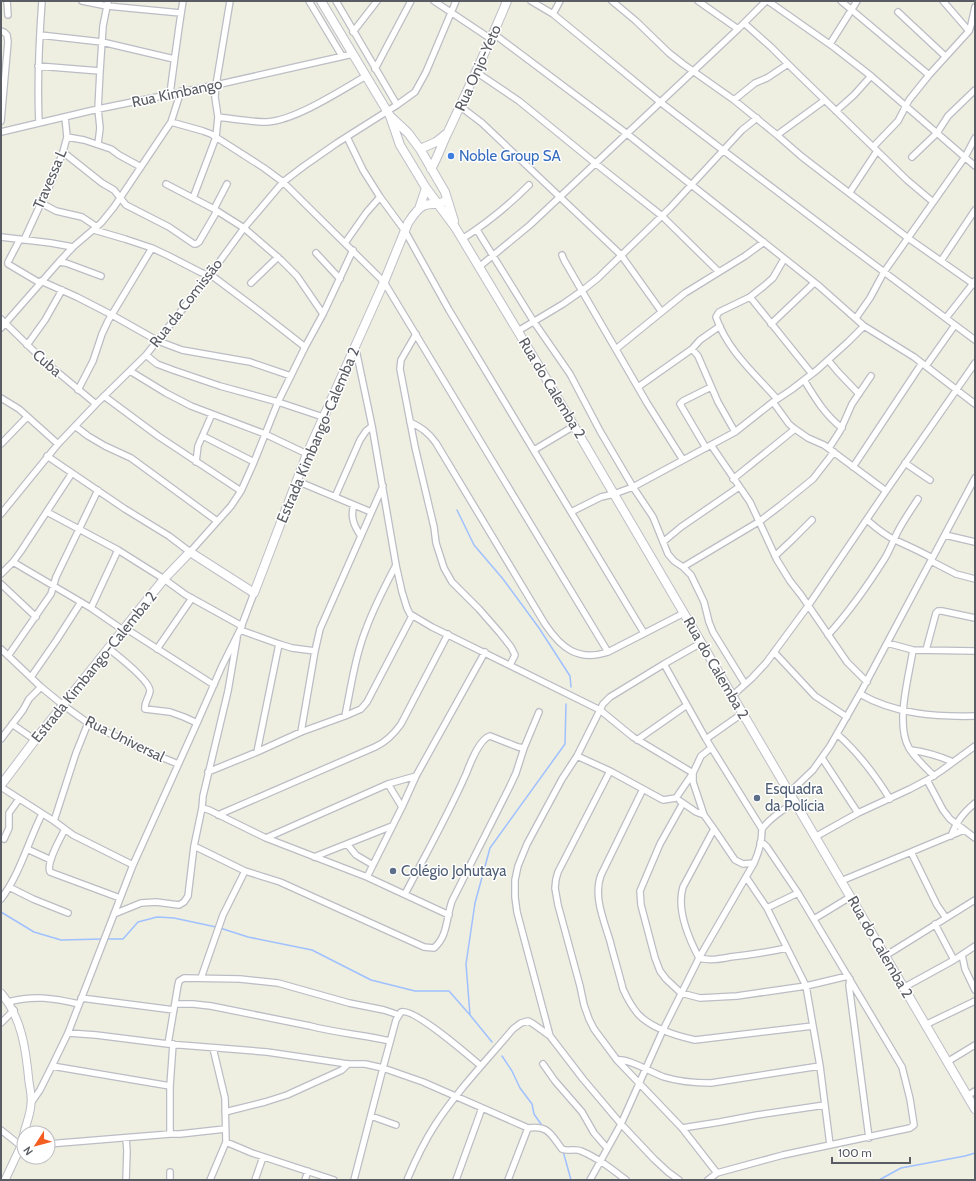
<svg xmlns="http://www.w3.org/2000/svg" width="976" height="1181" font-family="Cabin,sans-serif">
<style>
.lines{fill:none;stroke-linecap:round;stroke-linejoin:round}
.stream{stroke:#9fc1ff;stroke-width:1.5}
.minor-casing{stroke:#bbbdc4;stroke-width:8}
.tertiary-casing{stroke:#bbbdc4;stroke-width:9}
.secondary-casing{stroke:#bebfc8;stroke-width:10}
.minor{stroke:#fff;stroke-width:5.5}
.tertiary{stroke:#fff;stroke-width:7}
.secondary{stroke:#fff;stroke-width:8}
.shop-dot{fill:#3f7fe0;stroke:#fff;stroke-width:1.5}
.service-dot{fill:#5c6f8a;stroke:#fff;stroke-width:1.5}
.labels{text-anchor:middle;stroke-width:3;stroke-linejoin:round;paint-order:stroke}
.street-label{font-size:15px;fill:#595c63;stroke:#fff}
.shop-label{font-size:15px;fill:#366cbe;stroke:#fff;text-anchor:start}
.service-label{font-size:15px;fill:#4e5e75;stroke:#fff;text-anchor:start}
</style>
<rect width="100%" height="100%" fill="#eeeee1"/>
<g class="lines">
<!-- stream -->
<path class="stream" d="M457 510 474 545 503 579 539 628 570 676 571 687
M1 912 34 932 61 940 103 939
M220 928 248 937 312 950 371 980 415 991H449L470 1015
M107 939H123L138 922 157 917 174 918 216 927
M492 1042 470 1015 466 964 475 903 490 848 565 744 566 704
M502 1056 512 1071 520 1088 532 1104 534 1114 543 1127
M563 1151 571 1180
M879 1180 901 1168 965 1156 975 1153"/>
<defs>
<path id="minor" d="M7 1 8 15
M82 1 107 6 181 13
M309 1 342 56
M336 1 397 105
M434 1 491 39
M531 1 553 14 575 32 660 102 724 151 840 239 975 340
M612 1 636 21 669 53 683 64 734 100 777 135 801 156 823 173 908 238 975 285
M698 1 738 29
M768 1 835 48 871 76 975 166
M841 1 929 75
M943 1 969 31
M898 12 945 56
M553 14 560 1
M744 23 771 47 794 70 870 144 907 180 933 202
M1 31 4 32 7 35 8 42 1 121
M353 32 377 1
M494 34 626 133 819 286 864 326 914 357 975 404
M40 35 102 42 174 59
M830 44 857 1
M38 66 100 71
M375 69 411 1
M476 73 482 76 519 101 595 163 662 216 719 272
M170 94C174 63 178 32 183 1
M734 100 755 83 767 78 788 64
M461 107 482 123 621 255 661 311
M836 111 854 95 871 76
M218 117C234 119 250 122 267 122 296 120 340 91 366 76
M171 122 203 131 211 134 264 168 283 182 384 282 608 652
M39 123C37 82 39 42 42 1
M1 132 98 109 216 85 353 54
M777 135 825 100
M67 137 84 140 111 149 119 155 141 167
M347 137 363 170 380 197 405 231 449 310 644 633
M98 144 100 128 98 109 100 71 103 26 108 1
M873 147 898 121 909 100 929 75 969 31 971 25 975 7
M63 152 102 183 114 190 126 205 169 227 194 244H196L199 242 217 211
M912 157 937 133 948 116 975 90
M166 184 214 209 244 228 281 260 297 276 323 314
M850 192 877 151
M193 198 216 137 218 117 215 97 216 85 230 1
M41 203 56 211 82 217 97 227
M214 209 227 184
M94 230 125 239 152 248 169 256 200 272 215 278 259 311 305 347
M477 230 534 322 570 374 600 431 633 487 653 517 668 554 674 561 683 567 691 575 704 602 709 622 713 632 745 684
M1 237 51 243 73 247
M20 239 8 262V264L40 283
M462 239C487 223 509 205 529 185
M24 240 41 203 51 183 63 152 67 137 65 117
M345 243 366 213 380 197
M316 253 340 279
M562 255 564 260 647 403 683 460
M941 261 975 210
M59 262 66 263 101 276
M479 267 530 225 738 29 766 1
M41 281 77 297 112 315 158 341 182 350 250 362 291 376
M251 283 278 257
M750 297 812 374
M856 318 870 298 884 272 965 157 975 138
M946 318 975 281
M1 319 43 360 96 404
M771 324 814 283
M1 328 59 262 73 247 101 223 114 207 171 122 181 91
M518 331 563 304 583 290 598 278 670 208 742 130 757 118
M416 334 401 360 400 369 415 447 434 527 436 543 444 568 452 582 479 609 500 633 511 647 515 655 510 665
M27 345 45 320 62 290
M355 345 372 426 396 565 402 592 407 608 410 614 432 627 600 710 633 737 693 773
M616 349 685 293 745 256 764 242
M692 349 700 340 720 326
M146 355 157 364 173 370 220 386 278 402 323 417
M828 360 838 372 859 394
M926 366 955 325
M130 371 166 393 191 406 265 434 307 454
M804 380C815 398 825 415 842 428
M638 387 692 349 698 356 718 402 735 432
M78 390 93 361 102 334 108 321 152 248
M104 396 158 436 241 491
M1 398 19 409 58 444
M777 399C755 374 727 350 716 317L719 312 750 297 764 286 773 278 784 259
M773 402 789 424 795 429 808 438 824 445 886 491
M410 422C422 428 428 432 436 443L545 624C561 648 578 662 608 652L684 613
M75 426 88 436 105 446 131 458 217 521
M203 436 254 462
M1 444 27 417
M711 445 750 502 777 560 790 581 801 595 847 662 867 682
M706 448 680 404 683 401 711 387
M829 448 840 431 852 404 871 376
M534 450 574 426
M47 456 125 509 169 536 190 552 231 506 241 491 254 462 278 402 305 347 323 314 353 250
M196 462 198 446 212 414
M905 463 930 480
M853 467 922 363
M733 479 795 429
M297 481 371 512
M335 497 360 440 366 431 372 426
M354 505C350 517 354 526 361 536
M47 512 118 550 164 579 186 595 242 626
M571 512 601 497 614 494 633 487 735 432 773 402 791 390 817 370 848 342 864 326
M1 514 58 444 96 404 146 355 209 276 244 228 283 182 304 166 337 143 397 105 415 92 426 72 456 1
M867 520C875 527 884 535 895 540 908 546 920 551 932 558
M945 535 975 542
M663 542 681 527 739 487
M775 556 793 539 812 520
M931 561 956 574 975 579
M13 562 91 608 123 630
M683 567 760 521 781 505 813 479 834 452
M1 574 13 562 21 551 72 473
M1 584 36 617
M91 608 118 550
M125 628 214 685
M240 630 279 644 292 648 315 651
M828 635C850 611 868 585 885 558 890 550 893 541 897 533 903 521 911 510 918 499
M887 643 913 650 975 651
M108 648C117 655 150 681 150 691 149 698 144 702 145 709L170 712 184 717 197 723
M1 649 41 687 63 705 88 723 142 749 178 764
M157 649 192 598
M913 650C909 676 895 724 909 748 915 758 925 767 934 776
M926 650 936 613 938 611H942L975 618
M774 652 815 696 847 717
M8 656 51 594 56 577 98 490
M664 664 706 739 762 829
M31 677 56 641 81 602
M860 694C895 714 935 717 975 716
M732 696 752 678 766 663 808 606 886 491 975 363
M345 716C351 687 355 657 366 629 374 607 385 586 396 565
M12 724 35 740
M301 732 315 651 320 629 383 486
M837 734C858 752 875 775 890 799
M1 739 23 710 29 699 41 687
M706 739 743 713
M637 740 687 705
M911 750C926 752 939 756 953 762
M257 752 279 644
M577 756 610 771 663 800 676 798 693 773 701 756 711 748
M822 758 858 813
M610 771 558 872 556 879 555 888 558 905 580 986 584 1005 589 1019 594 1029 617 1060 682 1128 717 1173
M208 772 257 752 301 732 345 716 361 709 367 702 412 616
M693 773V782L704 815
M927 780 943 810 950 819 975 838
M388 784 402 807
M1 787 54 821 73 835 133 865
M643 789 601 875C593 896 604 921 610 941 614 957 619 973 623 989 627 998 632 1007 638 1014 651 1028 677 1036 695 1040L813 1026
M789 793 813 770 830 746 862 690 975 478
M680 801 696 812 704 815 714 829 735 860 743 864 754 863
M683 803 660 844 640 891 641 905 655 958 660 971 666 979 681 993 700 998 737 996 806 986 848 976
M202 808 209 810 266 838 367 877 449 915
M218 815 375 747C386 742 394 734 401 724L448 634
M54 821 76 753 88 723
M65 829C60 839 46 863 50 872L120 898
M714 829 683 887C676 910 689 939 699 958 710 961 720 959 730 957 749 955 768 952 787 948
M951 836C957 821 963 813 975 803
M815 837 858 813 910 789 927 780 941 771 975 746
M266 838 388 784 416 776
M4 839 9 828V813L19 799
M347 844 356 855 373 865
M194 846 245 871 280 882 424 947 434 948C448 936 446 918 452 901L509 788 516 773 524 748
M27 849 51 860
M911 852 937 905 946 918
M314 857 392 826
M367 877 402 807 416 776 485 652
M746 877 767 908 806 986 820 1066 830 1145
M841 881 964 830
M9 887 33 899 68 913
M405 894C426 854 448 815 466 774 470 764 479 739 490 736L518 747 524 748 539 712
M1 899C20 874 28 842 42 814
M767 908 798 893
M114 914 141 903 156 902 179 905 184 902 188 896 194 846 202 808 203 796 228 691 237 638
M814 919 850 897
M935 924 954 960
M962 955 965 969 975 990
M885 956 975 900
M201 978 223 915 245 871
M850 979 849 985 869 1138
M903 988 954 960 975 946
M81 998 174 1010
M8 1002C34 995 53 998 79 1004
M175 1004H193L211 1006 310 1026C337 1033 364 1035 390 1041
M1 1023 14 1010
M925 1025 975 1001
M68 1033 96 1035 168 1044 267 1052 348 1064H365L383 1068 423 1082 528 1128C549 1125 551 1135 562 1149 568 1152 575 1148 581 1151 598 1158 612 1169 626 1180
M550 1036 517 912 515 897V880L518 866 527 844 562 779 577 756 603 704 610 697 664 664 701 643
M168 1044 178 985 179 981 184 978 240 979 278 983 349 1003 384 1010 399 1015
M617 1060C628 1058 652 1073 664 1077 680 1082 695 1083 711 1083L820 1066
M947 1062 975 1045
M543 1064 555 1081 582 1112 594 1133 607 1148
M52 1066 170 1086
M967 1096 975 1091
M31 1103 40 1090 52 1066 68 1033 133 865 197 723 222 666 240 630 254 593
M225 1112 265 1102 287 1095 342 1070 348 1064
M371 1116 396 1125
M682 1128 720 1122 757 1115 825 1105
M1 1130 21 1146H24
M170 1134V1086L173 1044
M226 1142 252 1153 334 1180
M48 1144 170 1134H180L225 1129
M126 1180 127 1151 126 1138
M170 1180V1172
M210 1180 226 1142 225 1098 213 1048
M255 1180 263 1157
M305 1180 308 1171
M354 1180 383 1068 396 1020 401 1012C413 1007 469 1056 481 1066
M407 1180C415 1161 424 1142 435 1125 457 1091 487 1060 513 1029L521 1023 528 1021 532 1023 550 1036 583 1079 621 1124 654 1159 668 1172 679 1180
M456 1180 482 1108
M508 1180 528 1128
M590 1180 621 1124 663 1030 699 958 754 863C759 852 762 841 762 829 770 818 783 810 795 802
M708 1180 717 1173 783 1155 910 1128 914 1125 910 1099 902 1067 798 893 767 847 764 844 760 843"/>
<path id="tertiary" d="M1 993C22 1018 26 1050 29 1082 30 1089 32 1096 31 1103 31 1113 26 1124 24 1133
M5 1180 21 1146 24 1133"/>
<path id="secondary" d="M321 1 390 116 400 145 426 188 455 227 537 363 975 1109
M391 117 408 133 420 149 445 192 454 221
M420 149 436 142 446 134
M431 169C438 157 442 144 448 132 468 89 489 45 507 1
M419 209 426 188
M1 785 35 740 123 630 164 579 190 552 254 593 307 454 384 282 408 223C412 217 417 209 423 206 433 201 438 208 447 199"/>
</defs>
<!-- minor casing -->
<use href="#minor" class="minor-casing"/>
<!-- tertiary casing -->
<use href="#tertiary" class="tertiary-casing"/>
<!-- secondary casing -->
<use href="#secondary" class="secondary-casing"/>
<!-- minor -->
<use href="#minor" class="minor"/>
<!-- tertiary -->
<use href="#tertiary" class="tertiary"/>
<!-- secondary -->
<use href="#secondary" class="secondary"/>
</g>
<!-- markers -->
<circle class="shop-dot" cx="451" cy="156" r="4"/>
<g class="service-dot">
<circle cx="757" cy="798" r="4"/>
<circle cx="393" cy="871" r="4"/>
</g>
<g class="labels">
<!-- street labels -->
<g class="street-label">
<text transform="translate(478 68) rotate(-66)" y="5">Rua Onjo-Yeto</text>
<text transform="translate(177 93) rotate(-12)" y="5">Rua Kimbango</text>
<text transform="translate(50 179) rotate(-67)" y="5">Travessa L</text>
<text transform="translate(186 303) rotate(-52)" y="5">Rua da Comissão</text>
<text transform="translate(47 363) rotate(41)" y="5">Cuba</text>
<text transform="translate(552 388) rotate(59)" y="5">Rua do Calemba 2</text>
<text transform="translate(318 435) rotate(-67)" y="5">Estrada Kimbango-Calemba 2</text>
<text transform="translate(94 667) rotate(-51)" y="5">Estrada Kimbango-Calemba 2</text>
<text transform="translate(716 668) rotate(60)" y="5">Rua do Calemba 2</text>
<text transform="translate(125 739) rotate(26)" y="5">Rua Universal</text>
<text transform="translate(880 947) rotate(60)" y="5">Rua do Calemba 2</text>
</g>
<!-- shop labels -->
<g class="shop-label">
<text x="459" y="161">Noble Group SA</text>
</g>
<!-- service labels -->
<g class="service-label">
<text x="765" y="794">Esquadra<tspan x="765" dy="17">da Polícia</tspan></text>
<text x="401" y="876">Colégio Johutaya</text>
</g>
</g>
<!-- border -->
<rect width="976" height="1181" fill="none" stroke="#595c63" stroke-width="4"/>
<!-- north arrow -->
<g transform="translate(36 1145) rotate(234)"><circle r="19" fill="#ffffff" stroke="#bdbec1"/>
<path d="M0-3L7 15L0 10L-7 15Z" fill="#f45e20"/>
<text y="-6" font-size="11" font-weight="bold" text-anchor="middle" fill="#595c63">N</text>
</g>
<!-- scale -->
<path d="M832 1157v6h78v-6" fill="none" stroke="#595c63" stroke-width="2"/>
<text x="838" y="1157" font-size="12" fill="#595c63" stroke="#ffffff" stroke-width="3" paint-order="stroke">100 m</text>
</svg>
